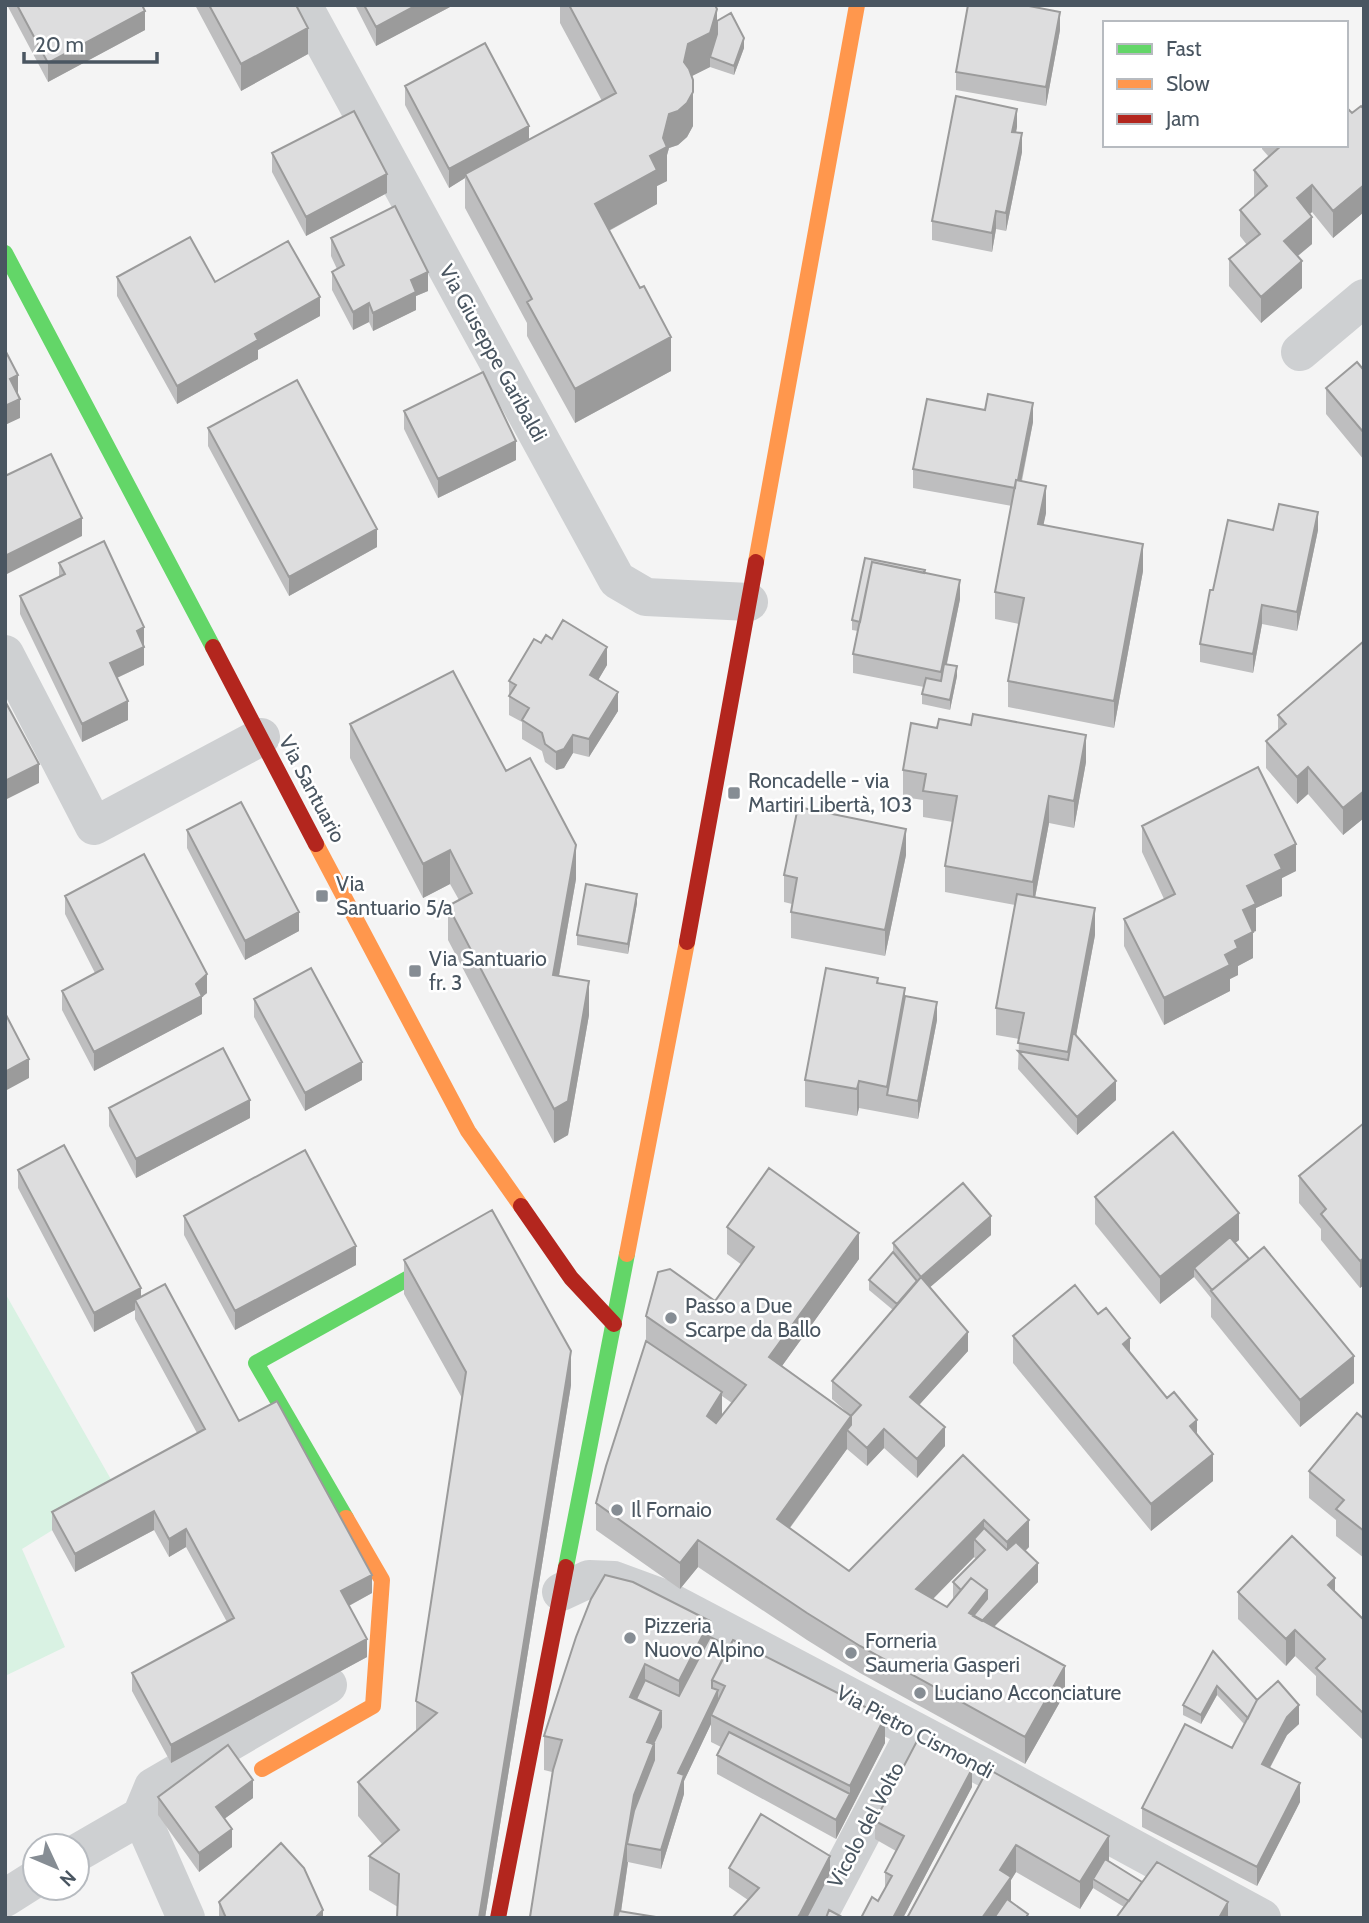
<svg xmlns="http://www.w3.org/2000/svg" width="1369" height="1923" font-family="Cabin,sans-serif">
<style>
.green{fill:#d9f2e3}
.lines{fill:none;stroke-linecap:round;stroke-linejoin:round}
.street{stroke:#ced0d2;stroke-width:38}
.fast{stroke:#63d668;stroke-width:16}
.slow{stroke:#ff974d;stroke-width:16}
.jam{stroke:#b3261e;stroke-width:16}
.wall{fill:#bebebf;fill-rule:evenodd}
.shaded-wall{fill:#9b9b9b}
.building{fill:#ddddde;stroke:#9b9b9b;stroke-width:2}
.poi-dot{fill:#868d94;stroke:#fff;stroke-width:2.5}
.labels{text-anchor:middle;stroke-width:5;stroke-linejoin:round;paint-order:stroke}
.street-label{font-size:21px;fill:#4a5661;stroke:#fff}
.poi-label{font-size:21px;fill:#4a5661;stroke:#fff;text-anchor:start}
</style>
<rect width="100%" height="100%" fill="#f4f4f4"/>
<!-- green -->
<path class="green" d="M5 1293 117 1490 22 1549 65 1647 5 1676Z"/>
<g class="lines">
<!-- street -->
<path class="street" d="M303 5 617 580 646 597 749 602
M1300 352 1364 298
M5 654 94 826 261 737
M561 1592 589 1579 614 1580 663 1598 995 1773 1262 1918
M141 1816 153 1787 328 1685
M77 1853 141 1816 186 1918
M5 1898 35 1879
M817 1918 915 1732"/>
<!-- fast -->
<path class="fast" d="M5 253 213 647
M346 1518 256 1363 450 1255
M566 1567 627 1254"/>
<!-- slow -->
<path class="slow" d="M756 562 857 5
M316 844 468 1131 521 1206
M627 1254 687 942
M262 1769 373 1706 382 1580 346 1518"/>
<!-- jam -->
<path class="jam" d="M213 647 316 844
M687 942 756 562
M521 1206 571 1278 614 1324
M498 1918 566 1567"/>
</g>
<!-- wall -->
<path class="wall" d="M7 5H142L145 30 48 82Z
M195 5H296L308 54 241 91Z
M355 5H450V7L376 46Z
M560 5H715L717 21 744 48 734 75 710 67 692 76 693 126 687 137 678 145 669 148 667 155V181L657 186V204L609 231 671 371 575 423 527 336V323L465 208V178L449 188 405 105V86L529 140 602 101 560 23Z
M1060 30 1046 106 956 90V72Z
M1364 109V212L1333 238 1312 212 1310 214 1312 244 1298 256 1302 288 1261 323 1229 286V259L1247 245 1240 236V210L1254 197V170L1269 157 1262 149V145H1346L1352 113Z
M1017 127 1016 132 1022 152 1006 231 996 229 992 252 932 240V221Z
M272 153 387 193 306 236 272 172Z
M331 238 428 291 416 296V310L373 331 369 322 353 330 332 290V272L337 269 331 256Z
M117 277 215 282 320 316 258 350V359L177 404 117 296Z
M1364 366V460L1326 414V388Z
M985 410 1033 422 1022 481 1046 513 1043 525 1143 571 1114 728 1008 707V681L1019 624 995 619V592L1012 506 913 488V469Z
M404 411 516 460 438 498 404 429Z
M208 428 377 547 289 596 208 446Z
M1273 530H1318L1297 631 1262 624 1253 673 1200 662V644L1213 590Z
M59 563 144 645V665L117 678 128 720 82 742 20 614V596L59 577Z
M925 573 960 599 947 664 957 676 950 710 922 704V694L924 687 853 673V654L858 631 852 630V620Z
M552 639 607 665 598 680 618 711 589 757 573 753 564 768 556 770 545 762 542 751 522 739V722L509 715V681Z
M1364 641V818L1343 835 1308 794 1297 804 1266 768V741L1278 731V715Z
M350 724 506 771 576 879 559 976 589 1015 568 1135 554 1143 448 940V906L459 900 450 884 423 898 350 758Z
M1086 762 1074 828 1049 823 1035 898 1095 935 1076 1035 1116 1100 1077 1135 1018 1069 1019 1039 996 1035V1008L1015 905 945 892V866L953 822 923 817V800L903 797V770Z
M1142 826 1296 871 1282 878V896L1256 908V931L1253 932V958L1238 966V975L1230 979V991L1164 1025 1124 946V919L1164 899 1142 852Z
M187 830 299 931 245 960 187 848Z
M906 855 885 956 791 938V912L792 904 784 902V875Z
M65 896 207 993 202 997V1014L94 1071 62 1010V991L95 973 65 914Z
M637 903 628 954 577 945V935Z
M878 983 905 996 937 1020 918 1119 859 1108 857 1116 805 1107V1080Z
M254 999 362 1080 305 1111 254 1017Z
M109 1108 250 1118 136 1178 109 1126Z
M1364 1123V1285L1360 1288 1321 1240V1229L1299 1203V1176Z
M18 1170 141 1297 239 1421 372 1593 349 1606 367 1657 171 1763 132 1691V1673L227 1622 186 1547 169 1557 154 1530 75 1572 52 1530V1512L197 1433 135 1319V1310L94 1332 18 1188Z
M1095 1197 1239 1240 1235 1243 1354 1383 1300 1427 1211 1317V1298L1194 1277 1160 1304 1095 1224Z
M184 1216 356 1265 235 1330 184 1235Z
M727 1227 859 1259 782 1366 851 1416 832 1399V1381L893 1310 869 1290V1280L893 1252V1243L991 1235 930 1287 968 1351 919 1405 945 1446 917 1478 884 1448 867 1466 847 1449 790 1528 849 1571 963 1455 1029 1547 1025 1551 1038 1582 994 1627 1065 1693 1025 1764 860 1673 807 1640 698 1567 680 1589 596 1530V1503L646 1342V1316L715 1301 742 1265 727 1254ZM722 1396 732 1403 722 1415ZM974 1557 976 1559 953 1582V1600L947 1607 933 1599Z
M404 1260 571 1385 485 1918H397L398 1907 369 1890V1856L382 1844 358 1816V1782L416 1731V1701L462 1398 404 1294Z
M1013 1336 1130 1352 1213 1481 1151 1531 1013 1363Z
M1364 1419V1558L1336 1536V1520L1309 1498V1471Z
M1335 1591 1363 1619 1364 1618V1741L1316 1695V1676L1295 1656 1286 1666 1238 1619V1592Z
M576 1637H710L885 1743 836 1839 717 1774V1755L721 1747 711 1742V1724L684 1781V1794L661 1869 628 1862 621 1912 662 1918H530L552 1772 544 1770V1736Z
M1213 1651 1257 1700 1299 1724 1287 1735 1270 1768 1300 1802 1257 1886 1142 1827V1808L1232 1748 1244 1724 1217 1695 1201 1724 1183 1715V1705Z
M988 1769 1109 1861 1142 1882 1228 1918 1124 1907 1093 1888 1080 1909 1016 1872 1011 1880V1901L1028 1918H907Z
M972 1787 903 1918H861L878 1901 885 1888V1872L896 1851 875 1839V1821Z
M158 1797 253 1798 224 1819 232 1847 199 1872 158 1815Z
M729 1868 830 1874 807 1918H732L748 1900 729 1887Z
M219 1902 323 1918H219Z"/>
<!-- shaded-wall -->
<path class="shaded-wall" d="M417 5H450V7L376 46V27Z
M717 9V43L710 57V67L688 78 684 62 688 44Z
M145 11V30L48 82V63Z
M1060 12V30L1046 106V87Z
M308 28V54L241 91V64Z
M744 38V48L734 75V66Z
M693 80V126L687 137 678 145 669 148 667 155V181L657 186V204L595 238V204L650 156 663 138 669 114Z
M1017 109V127L1012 150V132Z
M529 126V144L465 174V178L449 188V169Z
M1022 133V152L1006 231V213Z
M387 174V193L306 236V217Z
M1312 185V212L1297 225V198Z
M1364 185V212L1333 238V211Z
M996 211V229L992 252V233Z
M1312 217V244L1284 267V241Z
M1302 261V288L1261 323V297Z
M428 272V291L416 296V310L373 331V313L411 280Z
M320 297V316L258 350V359L177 404V386L255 334Z
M369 303V322L353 330V312Z
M671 337V371L575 423V389Z
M18 375V394L10 397V379Z
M20 399V418L5 425V406Z
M1033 403V422L1016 507V488Z
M516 441V460L438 498V479Z
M1046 486V513L1038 551V524Z
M1318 512V530L1297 631V612Z
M82 518V536L5 575V556Z
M377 529V547L289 596V577Z
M1143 544V571L1114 728V701Z
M960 580V599L941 691V672Z
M1262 605V624L1253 673V654Z
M144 627V645L137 649V631Z
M144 647V665L110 681V663Z
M607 647V665L590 694V675Z
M957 666V676L950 710V700Z
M618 692V711L589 757V739Z
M128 701V720L82 742V724Z
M573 735V753L564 768 556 770V752Z
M1086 735V762L1074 828V801Z
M39 764V783L5 800V781Z
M1308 767V794L1297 804V777Z
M1364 791V818L1343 835V808Z
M1049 796V823L1033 908V882Z
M906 829V855L885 956V930Z
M1296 844V871L1282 878V896L1256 908V931L1253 932V958L1238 966V975L1230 979V991L1164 1025V998L1225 955 1235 941 1243 910 1247 886 1275 855Z
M576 845V879L553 1009V975Z
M450 850V884L423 898V864Z
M637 894V903L628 954V944Z
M1095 908V935L1068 1079V1052Z
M299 912V931L245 960V941Z
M207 974V993L202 997V1014L94 1071V1052L196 984Z
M589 981V1015L568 1135 554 1143V1109Z
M905 988V1015L887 1095V1087Z
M937 1002V1020L918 1119V1101Z
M29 1059V1078L5 1091V1072Z
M362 1062V1080L305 1111V1093Z
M859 1081V1108L857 1116V1089Z
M1116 1081V1100L1077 1135V1117Z
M250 1100V1118L136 1178V1159Z
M1239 1213V1240L1198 1273 1194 1268V1277L1160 1304V1277Z
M991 1216V1235L921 1295V1277Z
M859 1233V1259L769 1384V1357Z
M356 1246V1265L235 1330V1311Z
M1364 1258V1285L1360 1288V1261Z
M141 1288V1307L135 1300V1310L94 1332V1313Z
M968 1332V1351L910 1415V1397Z
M1130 1338V1365L1123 1344Z
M571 1351V1385L485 1918H479Z
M1354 1356V1383L1300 1427V1400Z
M722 1392V1419L707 1443V1416Z
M851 1416V1434L847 1430V1449L777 1545V1519Z
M1197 1420V1447L1190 1426Z
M945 1427V1446L917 1478V1459Z
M884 1429V1448L867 1466V1448Z
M1213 1454V1481L1151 1531V1504Z
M154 1511V1530L75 1572V1554Z
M984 1520V1547L974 1539V1557L916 1616V1589Z
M1029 1520V1547L1007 1569V1542Z
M186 1529V1547L169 1557V1539Z
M698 1540V1567L680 1589V1563Z
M1038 1563V1582L977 1644 969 1613 987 1590Z
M372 1575V1593L341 1610V1591Z
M1335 1578V1604L1328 1585Z
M710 1621V1655L679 1714V1681Z
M1295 1630V1656L1286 1666V1639Z
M367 1639V1657L171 1763V1745Z
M645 1664V1698L630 1712V1697Z
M1065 1666V1693L1025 1764V1737Z
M1217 1686V1695L1201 1724V1715Z
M718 1690V1709L711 1715V1724L684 1781V1794L661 1869V1850L678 1773Z
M1299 1705V1724L1287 1735 1262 1782V1764L1287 1717Z
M661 1711V1745L627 1844V1862H628L620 1918H614L634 1795 647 1742Z
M885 1717V1743L836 1839V1820L850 1794V1786Z
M972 1769V1787L903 1918H893Z
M253 1780V1798L216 1825V1807Z
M1300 1783V1802L1257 1886V1867Z
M232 1829V1847L199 1872V1853Z
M1109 1836V1863L1093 1879V1888L1080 1909V1882Z
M1016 1845V1872L1011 1880V1904L1001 1918H982L1000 1870Z
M830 1856V1874L807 1918H797Z
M1228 1902V1918H1219Z
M323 1910V1918H315Z"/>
<!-- building -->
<path class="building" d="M17 5H142L145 11 48 63Z
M209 5H296L308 28 241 64Z
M364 5H417L376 27Z
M569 5H715L717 9 710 33 688 44 684 62 689 69 693 80V92L687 103 678 111 669 114 663 138 667 147 650 156 657 170 595 204 640 288 644 286 671 337 575 389 527 302 532 299 465 174 616 93Z
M968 5H1024L1060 12 1046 87 956 72Z
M731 13 744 38 734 66 710 57 717 34V21Z
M485 43 529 126 449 169 405 86Z
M956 96 1017 109 1012 132 1022 133 1006 213 996 211 992 233 932 221Z
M1361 106 1364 109V185L1333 211 1312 185 1297 198 1312 217 1284 241 1302 261 1261 297 1229 259 1260 234 1240 210 1267 186 1254 170 1282 145H1346V107L1352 113Z
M354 111 387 174 306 217 272 153Z
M395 206 428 272 411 280 416 292 373 313 369 303 353 312 332 272 344 265 331 238Z
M190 237 215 282 288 241 320 297 255 334 258 340 177 386 117 277Z
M5 350 18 375 10 379 20 399 5 406Z
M1357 362 1362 368 1364 366V433L1326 388Z
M483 372 516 441 438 479 404 411Z
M297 380 377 529 289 577 208 428Z
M988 394 1033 403 1018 480H1016L1015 488 913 469 927 399 985 410Z
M51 454 82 518 5 556V476Z
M1016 480 1046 486 1038 524 1143 544 1114 701 1008 681 1024 598 995 592Z
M1279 504 1318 512 1297 612 1262 605 1253 654 1200 644 1210 590H1213L1228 520 1273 530Z
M104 541 144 627 137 631 144 647 110 663 128 701 82 724 20 596 65 574 59 563Z
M865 558 925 570 924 573 872 562 860 622 852 620Z
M872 562 960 580 941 672 853 654Z
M563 620 607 647 590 675 618 692 589 739 573 735 564 749 556 752 545 744 542 733 522 720 529 708 509 696 516 685 509 681 534 639 541 643 546 635 552 639Z
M1364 641V791L1343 808 1308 767 1297 777 1266 741 1286 724 1278 715Z
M944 664 957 666 950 700 922 694 926 678 941 681Z
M453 671 506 771 530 758 576 845 553 975 589 981 568 1101 554 1109 448 906 472 893 450 850 423 864 350 724Z
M5 701 39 764 5 781Z
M973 714 1086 735 1074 801 1049 796 1033 882 945 866 957 796 923 791 926 774 903 770 911 723 937 728 939 719 971 725Z
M1258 767 1296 844 1275 855 1282 869 1247 886 1256 904 1243 910 1253 932 1235 941 1238 948 1225 955 1230 965 1164 998 1124 919 1175 894 1142 826Z
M241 802 299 912 245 941 187 830Z
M798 807 906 829 885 930 791 912 797 878 784 875Z
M144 854 207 974 196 984 202 996 94 1052 62 991 103 969 65 896Z
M586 884 637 894 628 944 577 935Z
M1017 894 1095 908 1068 1052 1018 1043 1024 1013 996 1008Z
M311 968 362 1062 305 1093 254 999Z
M826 968 878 978 877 983 905 988 887 1087 859 1081 857 1089 805 1080Z
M905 996 937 1002 918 1101 887 1095Z
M5 1013 29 1059 5 1072Z
M1073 1032 1116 1081 1077 1117 1018 1051 1068 1060Z
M223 1048 250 1100 136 1159 109 1108Z
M1364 1123V1258L1360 1261 1321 1214 1326 1209 1299 1176Z
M1173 1132 1239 1213 1160 1277 1095 1197Z
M64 1145 141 1288 94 1313 18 1170Z
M305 1150 356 1246 235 1311 184 1216Z
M769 1168 859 1233 769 1357 851 1416 777 1519 849 1571 963 1455 1029 1520 1007 1542 984 1520 916 1589 947 1607 971 1578 987 1590 969 1613 1065 1666 1025 1737 860 1646 807 1613 698 1540 680 1563 596 1503 606 1466 646 1341 722 1392 707 1416 716 1423 746 1385 646 1316 658 1272 670 1269 715 1301 754 1247 727 1227Z
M963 1183 991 1216 921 1277 893 1243Z
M492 1210 571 1351 479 1918H397L399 1874 369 1856 399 1830 358 1782 437 1713 416 1701 466 1372 404 1260Z
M1230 1237 1249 1259 1212 1290 1194 1268Z
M1264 1247 1354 1356 1300 1400 1211 1291Z
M893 1252 917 1281 897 1304 869 1280Z
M921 1277 968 1332 910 1397 945 1427 917 1459 884 1429 867 1448 847 1430 851 1425V1416L861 1405 832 1381Z
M165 1284 239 1421 277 1401 372 1575 341 1591 367 1639 171 1745 132 1673 234 1618 186 1529 169 1539 154 1511 75 1554 52 1512 205 1429 135 1300Z
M1075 1285 1098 1314 1106 1308 1130 1338 1123 1344 1167 1398 1174 1392 1197 1420 1190 1426 1213 1454 1151 1504 1013 1336Z
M1357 1413 1364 1419V1531L1336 1509 1344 1500 1309 1471Z
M984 1528 1007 1550 1016 1542 1038 1563 982 1621 973 1616 987 1599V1590L971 1578 961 1590 953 1582 985 1550 974 1539Z
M1292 1536 1335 1578 1328 1585 1363 1619 1364 1618V1714L1316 1668 1325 1659 1295 1630 1286 1639 1238 1592Z
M605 1575 633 1582 710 1621 679 1681 645 1664 630 1697 661 1711 647 1742 654 1744 634 1795 614 1918H537L530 1917 553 1770 562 1740 544 1736 576 1637 591 1599Z
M710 1637 729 1646 712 1680V1688L718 1690 678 1773 684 1775 661 1850 627 1844 634 1811 654 1760V1744H653L661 1727V1711L636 1699 645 1680 679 1696Z
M733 1640 885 1717 850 1786 711 1715 725 1686 712 1680Z
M1213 1651 1257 1700 1248 1718 1217 1686 1201 1715 1183 1705Z
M1278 1681 1299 1705 1287 1717 1262 1764 1300 1783 1257 1867 1142 1808 1185 1724 1232 1748 1257 1700Z
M729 1732 850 1794 836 1820 717 1755Z
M917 1741 972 1769 893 1918H861L872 1897 878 1901 892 1876 885 1872 904 1836 875 1821Z
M228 1745 253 1780 216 1807 232 1829 199 1853 158 1797Z
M988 1769 1109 1836 1080 1882 1016 1845 1000 1870 1011 1877 982 1918H907Z
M761 1814 830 1856 800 1914 797 1918H732L759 1888 729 1868Z
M281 1843 304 1868 323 1910 315 1918H226L219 1902Z
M1105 1859 1142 1882 1129 1901 1093 1879Z
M1157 1862 1228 1902 1219 1918H1116Z
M1007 1899 1028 1914 1026 1918H994Z
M829 1910 842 1917 841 1918H826Z
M619 1911 662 1918H617Z"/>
<!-- markers -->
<g class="poi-dot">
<rect x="727" y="786" width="14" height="14" rx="3.5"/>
<rect x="315" y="889" width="14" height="14" rx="3.5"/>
<rect x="408" y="964" width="14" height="14" rx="3.5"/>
<circle cx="671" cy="1318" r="7"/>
<circle cx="617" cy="1510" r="7"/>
<circle cx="630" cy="1638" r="7"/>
<circle cx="851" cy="1653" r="7"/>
<circle cx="920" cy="1693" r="7"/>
</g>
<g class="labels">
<!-- street labels -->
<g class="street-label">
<text transform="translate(493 353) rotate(61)" y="7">Via Giuseppe Garibaldi</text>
<text transform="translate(312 789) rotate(62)" y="7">Via Santuario</text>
<text transform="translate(915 1732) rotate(28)" y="7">Via Pietro Cismondi</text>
<text transform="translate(866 1825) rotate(-62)" y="7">Vicolo del Volto</text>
</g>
<!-- poi labels -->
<g class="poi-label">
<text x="748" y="788">Roncadelle - via<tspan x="748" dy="24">Martiri Libertà, 103</tspan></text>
<text x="336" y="891">Via<tspan x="336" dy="24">Santuario 5/a</tspan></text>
<text x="429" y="966">Via Santuario<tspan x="429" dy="24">fr. 3</tspan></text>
<text x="685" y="1313">Passo a Due<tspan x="685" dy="24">Scarpe da Ballo</tspan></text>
<text x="631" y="1517">Il Fornaio</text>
<text x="644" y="1633">Pizzeria<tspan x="644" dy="24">Nuovo Alpino</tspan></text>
<text x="865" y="1648">Forneria<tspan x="865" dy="24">Saumeria Gasperi</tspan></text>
<text x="934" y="1700">Luciano Acconciature</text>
</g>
</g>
<!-- border -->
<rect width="1369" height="1923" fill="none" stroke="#4a5661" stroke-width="14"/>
<!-- legend -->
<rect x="1103" y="21" width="245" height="126" fill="#ffffff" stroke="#b7bbc0" stroke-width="2"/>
<rect x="1117" y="44" width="35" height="10" fill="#63d668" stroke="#b7bbc0" stroke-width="2"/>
<text x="1166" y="56" font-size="21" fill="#4a5661">Fast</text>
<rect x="1117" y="79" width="35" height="10" fill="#ff974d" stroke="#b7bbc0" stroke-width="2"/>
<text x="1166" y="91" font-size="21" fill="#4a5661">Slow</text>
<rect x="1117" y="114" width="35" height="10" fill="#b3261e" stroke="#b7bbc0" stroke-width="2"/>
<text x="1166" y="126" font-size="21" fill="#4a5661">Jam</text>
<!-- north arrow -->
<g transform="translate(56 1867) rotate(134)"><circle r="33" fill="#ffffff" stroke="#b7bbc0" stroke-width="2"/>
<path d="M0-5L12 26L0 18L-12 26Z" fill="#868d94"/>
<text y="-10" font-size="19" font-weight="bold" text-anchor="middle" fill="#4a5661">N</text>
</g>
<!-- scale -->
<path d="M24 52v10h133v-10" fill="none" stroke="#4a5661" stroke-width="3.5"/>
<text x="35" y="52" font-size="21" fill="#4a5661" stroke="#ffffff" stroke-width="5" paint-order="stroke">20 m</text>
</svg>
